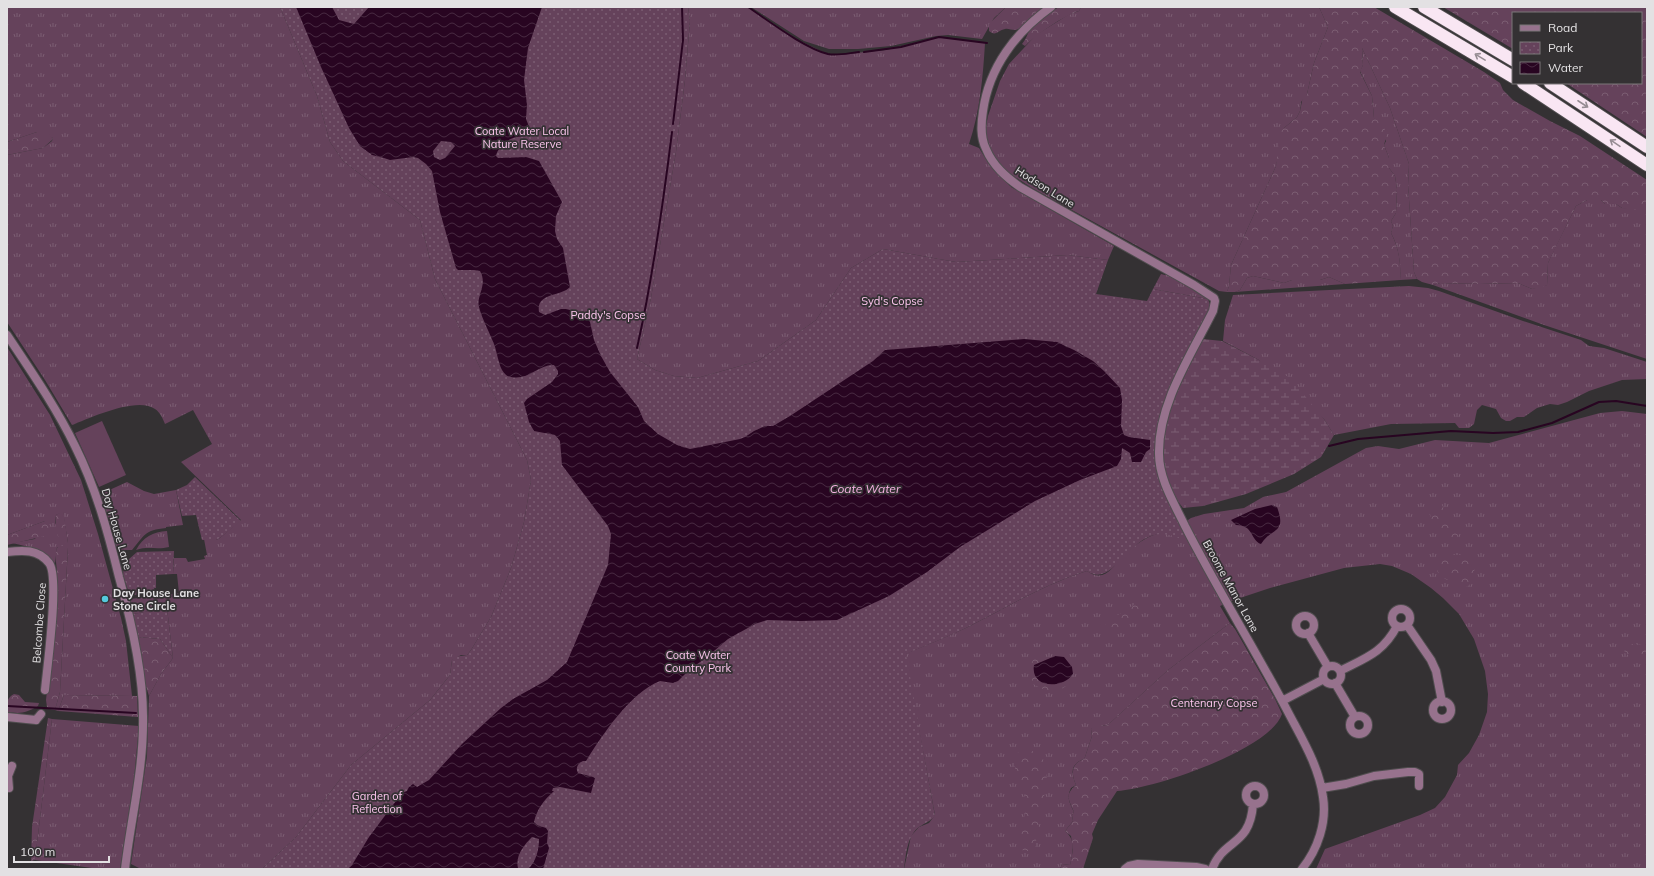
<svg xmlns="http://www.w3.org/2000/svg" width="1654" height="876" font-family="Mulish,sans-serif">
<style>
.grass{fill:url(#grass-tufts);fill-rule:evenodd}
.forest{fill:url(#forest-crowns)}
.wetland{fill:url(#wetland-marsh)}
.park{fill:url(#park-dots)}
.pitch{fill:#65425b}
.water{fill:url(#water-waves);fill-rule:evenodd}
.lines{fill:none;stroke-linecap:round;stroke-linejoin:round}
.stream{stroke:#280521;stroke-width:2}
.minor-casing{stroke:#504d4f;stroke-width:10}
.highway-casing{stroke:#504d4f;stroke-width:14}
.minor{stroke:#97728d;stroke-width:8}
.highway{stroke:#f9e6f3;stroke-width:12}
.oneway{stroke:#968c93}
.poi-dot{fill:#54cadd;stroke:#343133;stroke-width:1.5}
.labels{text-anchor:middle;stroke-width:3.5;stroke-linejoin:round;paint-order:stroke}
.park-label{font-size:11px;fill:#fcc5ed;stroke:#343133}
.street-label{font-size:11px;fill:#e3e1e3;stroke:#343133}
.poi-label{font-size:11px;font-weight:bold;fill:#e3e1e3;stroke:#343133;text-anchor:start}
.water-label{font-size:12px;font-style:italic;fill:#f6b2e3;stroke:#343133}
</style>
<defs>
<pattern id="grass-tufts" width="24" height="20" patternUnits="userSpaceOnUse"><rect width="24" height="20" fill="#65425b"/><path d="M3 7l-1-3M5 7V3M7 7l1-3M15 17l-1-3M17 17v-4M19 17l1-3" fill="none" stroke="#7b5d72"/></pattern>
<pattern id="forest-crowns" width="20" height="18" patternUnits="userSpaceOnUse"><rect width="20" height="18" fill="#65425b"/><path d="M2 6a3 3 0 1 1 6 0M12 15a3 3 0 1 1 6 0" fill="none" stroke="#7b5d72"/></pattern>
<pattern id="wetland-marsh" width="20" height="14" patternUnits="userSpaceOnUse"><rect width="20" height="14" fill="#65425b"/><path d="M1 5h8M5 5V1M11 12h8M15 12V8" fill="none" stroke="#7b5d72"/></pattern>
<pattern id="park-dots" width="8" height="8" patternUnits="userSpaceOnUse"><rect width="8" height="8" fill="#65425b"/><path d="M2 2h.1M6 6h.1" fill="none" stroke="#7b5d72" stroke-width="1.8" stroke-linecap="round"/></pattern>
<pattern id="water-waves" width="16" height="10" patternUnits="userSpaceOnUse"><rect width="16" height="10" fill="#280521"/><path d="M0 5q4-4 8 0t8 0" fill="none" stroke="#472941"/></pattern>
</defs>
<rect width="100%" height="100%" fill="#343133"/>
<!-- grass -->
<path class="grass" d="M7 7H280L317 96 330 142 343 161 420 220 435 279 527 460 531 480 524 522 511 568 491 617 471 650 467 655H461L452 660 450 675 430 700 351 765 296 837 262 869H141L131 864 147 756 149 696 161 674 173 658 167 608 133 614 130 599 179 593 177 574H173L174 558H186L188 562 205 559 204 556 207 555 204 539 216 540 220 538 241 520 181 462 212 444 193 410 165 424C163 419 160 412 155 409 137 396 90 418 72 425L45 380 7 322V155L43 148 52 141 53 138 37 132 7 142Z
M688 7H748L798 40 827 54 834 55 886 50 939 37 985 43C983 76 980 112 969 144L979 148 989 164 1011 187 1114 246 1108 260 1068 255 956 262 883 249 851 268 816 320 758 361 697 378 674 376 655 370 637 359 651 298 676 152 685 80 690 21Z
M751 7H1006L994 18 982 39 948 35 936 36 891 46 858 49H829L804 41Z
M1081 7H1319L1328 27 1314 63 1307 94 1301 102 1300 111 1297 117 1284 128 1276 166 1231 265 1229 286 1227 292 1219 291 1032 188 1012 175 999 166 991 154 985 131 988 116 1000 81 1009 64 1036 35 1068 15 1079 11Z
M1362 48 1390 108 1409 164 1408 185 1414 272 1417 279 1400 280C1401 265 1399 247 1391 233L1393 226 1391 221 1396 213 1397 189 1395 176 1389 168V158L1384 145 1386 141 1374 118 1372 96 1360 71 1363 65Z
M1587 200H1601L1605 204H1616L1622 208 1647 209V359L1544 325 1433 285 1440 283 1479 284 1518 283 1532 289 1547 285 1548 263 1554 250 1576 206Z
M1168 273 1208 299 1153 289 1161 274 1165 275Z
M1253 276 1284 283 1292 280H1320L1329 277 1345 284 1235 292 1240 290 1247 278Z
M1409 286 1428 288 1439 291 1523 321 1581 340 1589 346 1604 348 1647 362V379L1622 380 1589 391 1567 402 1558 405 1550 404 1537 408 1524 417H1517L1510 421H1506L1501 418 1496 409 1482 405 1477 410 1474 424 1469 428H1459L1455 423 1391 424 1334 435 1324 419 1259 360 1223 341 1225 320 1233 295Z
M7 347 50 415 81 480 98 534 121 618 126 641 132 696 64 695 58 711 55 710 60 692 68 548 57 547 55 563C40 550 31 547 12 543L35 539 45 521 7 535ZM63 512 68 543 55 523 56 515Z
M1622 411 1647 414V869H1316L1325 849 1420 815 1435 808 1445 797 1457 775 1458 765 1469 753 1479 735 1487 712 1488 694 1485 671 1474 639 1459 614 1443 598 1431 588 1411 574 1392 566 1380 564 1344 568 1270 588 1234 600 1220 606 1230 623 1168 670 1109 724 1106 726 1102 725 1091 729 1092 736 1085 757 1084 759C1070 764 1071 773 1076 785L1071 788C1066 798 1070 803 1074 812L1072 815 1073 821 1065 831C1076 840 1073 852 1070 865L1062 864 1060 869H904L911 836 919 827 929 823 935 815 905 654C926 645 947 637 968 627 1007 607 1045 584 1087 571 1104 583 1112 568 1122 557 1131 548 1145 537 1157 534 1163 532 1169 534 1175 536L1188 520 1191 518 1204 514 1244 508 1263 497 1286 492 1366 448 1378 446 1399 449 1435 440 1489 443 1600 413Z
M127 482 144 491 154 494 176 490 183 525 166 527V528C144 530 145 535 132 550H121L116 547 102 496 105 492Z
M167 531 169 547C158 550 147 546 136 550 143 537 153 532 167 531Z
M52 719 139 726 134 779 120 869H99L35 860Z"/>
<!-- forest -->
<path class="forest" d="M1006 7H1049C1039 14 1027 28 1015 30 1011 30 1008 28 1005 29 998 30 996 37 989 31V24Z
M1059 7H1081L1079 11C1063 16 1037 34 1025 46L1022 44C1027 38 1027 34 1030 30 1038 20 1049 13 1059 7Z
M1319 7H1374L1484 72 1500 83 1503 90 1513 100 1550 121 1580 136 1647 180V209L1632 210 1622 208 1616 204H1605L1601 200H1587L1576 206 1548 263 1547 285 1541 288 1532 289 1518 283 1479 284 1440 283 1433 285 1422 282 1417 279 1414 272 1408 185 1409 164 1390 108 1362 48 1363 65 1360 72 1372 96 1374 118 1381 121 1387 134 1384 145 1389 158V168L1395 176 1397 189 1396 213 1391 221 1393 226 1391 233C1399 248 1401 263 1400 280L1345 284 1329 277 1320 280H1292L1284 283 1253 276 1247 278 1240 290 1235 292H1227L1229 286 1231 265 1276 166 1280 133 1284 128 1297 117 1300 111 1303 96 1307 94 1314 63 1328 27Z
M1443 7H1647V137L1566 83H1641V13H1513V49Z
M37 132H43L53 138 52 140 43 148 7 155V142Z
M1434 500 1441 503 1448 517 1457 528 1459 532 1456 541 1448 542C1435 529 1424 519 1434 500Z
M63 511 64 515 68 543C54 539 55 528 56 515Z
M45 521 51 532 49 535 7 545V535Z
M59 544 68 547 60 692 55 710 49 709 47 707 46 700C51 658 55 616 57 574 57 564 53 554 59 544Z
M1451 555C1461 555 1469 554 1476 562L1472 582 1467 587 1440 577 1436 568 1437 560Z
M1142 600 1145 605C1142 617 1118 637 1106 628L1105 623Z
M1230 623 1235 629 1275 699 1282 714C1270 750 1153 789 1117 791L1098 820 1092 834 1093 838 1083 869H1060L1062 864 1070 865 1073 850 1071 836 1065 831 1073 821 1072 815 1074 812C1069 800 1064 795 1076 785 1071 774 1071 763 1084 759L1085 757 1092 736 1091 729 1094 726 1098 724 1106 726 1110 723 1168 670Z
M138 637 160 639 173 658 161 674 149 696 145 683Z
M1633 644 1647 645V658L1632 657 1625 653 1623 646Z
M1035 657 1046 659H1061L1071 673 1068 685C1053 695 1048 692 1033 684L1029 667Z
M14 694 19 695 25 702 39 703 38 706C26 713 21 714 7 712 7 704 6 698 14 694Z
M64 695 137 696 138 717 58 711Z
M48 718 52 719 35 860 31 861 32 827Z
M1028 749C1035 752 1043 756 1046 765 1050 777 1037 833 1035 848L1029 851H1023L1020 840 1027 803 1015 770V754Z"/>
<!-- wetland -->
<path class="wetland" d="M1203 339 1222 341 1259 360 1290 378 1324 419 1334 435 1321 457 1294 474 1246 494 1203 506 1183 508C1139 453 1177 392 1203 339Z"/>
<!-- park -->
<path class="park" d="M280 7H688L690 21 685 80 676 152 651 298 637 359 655 370 674 376 697 378 758 361 816 320 851 268 883 249 956 262 1068 255 1108 260 1096 294 1147 301 1153 289 1208 299 1211 308 1168 402 1156 450 1185 536 1184 541C1133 510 1118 593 1087 571 1045 584 1007 607 968 627 948 637 926 645 906 654L935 816C928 823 926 822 919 827 907 836 906 855 904 869H262L296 837 351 765 430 700 450 675 452 660 454 657 467 655 471 650 491 617 511 568 524 522 531 480 527 460 435 279 420 220 343 161 330 142 317 96Z
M195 477 241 521 220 538 216 540H202L196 515 182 516 176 490 187 485Z
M174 551 173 574 156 575V588H154L155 591 130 596 123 575 124 565 128 560 137 552Z
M167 608 173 658 160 639 138 637 133 614Z"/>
<!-- pitch -->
<path class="pitch" d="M102 421 126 475 99 487 75 433Z"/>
<!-- water -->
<path class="water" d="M296 7H332L339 20 354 24 369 7H542L528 48 524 80 527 105 526 119 532 134C526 138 520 135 513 138 506 140 497 149 496 156L498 158 526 157 539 161 562 202 556 216 555 231 557 239 563 248 570 287C561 297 536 292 539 312L545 315 561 309H566L582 313 585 315 590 322 594 340 601 356 610 372 638 407 644 421 658 434 677 445 690 449 740 439 745 437 754 431 765 426H773L790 416 873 361 885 350 1024 339 1057 342 1074 350 1093 361 1104 371 1120 388 1122 400 1121 426 1124 435 1129 437 1150 440V449L1146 452 1141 462H1132L1130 453 1122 448 1121 459 1117 466 1080 480 1035 501 960 547 927 572 889 596 837 620 801 621 767 620 755 624 728 639 707 657 689 670 678 681 673 683 660 681C630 693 603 734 586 761H583C578 763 575 768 578 773L593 777 595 778 591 793 560 787 553 788 552 791H554C544 800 537 809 534 822L537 825 546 828 548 831 547 843 549 848 543 869H528C536 862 539 850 539 839L532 837C524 845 515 856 518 868L520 869H348L352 865 369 837 402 793 407 791 409 787 413 784 417 787 429 780 462 744 501 708 513 699 547 680 567 662 608 565 611 534 608 526 562 465 560 441 555 435 534 431 529 422 524 403 527 399 552 382 558 374V371L554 365C539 364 528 381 511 377 507 377 504 373 502 370 498 362 497 352 494 344 489 331 482 319 479 307 476 296 488 285 480 271L474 270H458L456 268 440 212 432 171 426 164 418 158 413 157 390 160 384 158 372 155 360 146 349 128 321 67ZM441 141 451 142 455 146 445 158 440 160 434 157 433 151Z
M1272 505 1277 507C1287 534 1272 527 1261 544 1250 540 1254 525 1236 525L1231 520 1255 509Z
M1055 656 1064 657 1072 667 1073 674C1063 689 1030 689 1034 665Z"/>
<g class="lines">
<!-- stream -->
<path class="stream" d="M748 7C769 21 804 48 828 54 837 56 849 53 859 52
M864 52 901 47 939 37 987 43
M673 124 683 40 682 7
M637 348C653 277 663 205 672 132
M1329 446 1358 439 1451 431 1493 433 1518 432 1552 423 1599 402 1616 401 1647 406
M7 706 136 713"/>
<defs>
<path id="minor" d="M1051 7C1016 32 989 67 983 111 981 124 980 137 986 149 993 166 1006 177 1020 187L1194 285 1214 298 1215 301 1213 311C1191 355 1158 404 1159 454 1159 479 1174 503 1185 526 1217 589 1255 649 1288 712 1302 739 1319 766 1323 797 1327 822 1318 849 1302 869
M7 335C31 371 56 407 75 446 96 488 108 532 119 577 131 620 143 672 143 716 144 768 131 818 125 869
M7 552C23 550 38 549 49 563 60 577 47 668 45 690
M1392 618a9 9 0 1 1 18 0a9 9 0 1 1-18 0Z
M1296 625a9 9 0 1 1 18 0a9 9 0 1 1-18 0Z
M1407 625 1431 660 1436 671 1442 702
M1308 633 1328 667
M1323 675a9 9 0 1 1 18 0a9 9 0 1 1-18 0Z
M1340 671C1365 658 1383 653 1397 626
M1335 683 1355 717
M1282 701 1324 679
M1433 710a9 9 0 1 1 18 0a9 9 0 1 1-18 0Z
M1350 725a9 9 0 1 1 18 0a9 9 0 1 1-18 0Z
M7 717 36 720
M36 720 41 714
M1246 795a9 9 0 1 1 18 0a9 9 0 1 1-18 0Z
M9 788 8 776 12 766
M1322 788 1346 784 1374 776 1408 772H1415L1419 774V786
M1125 869 1129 866 1138 864 1196 867 1205 869
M1212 869C1224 838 1250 847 1253 804"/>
<path id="highway" d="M1395 7 1513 77
M1424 7 1513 60
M1523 83 1647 165
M1550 83 1647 147"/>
</defs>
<!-- minor casing -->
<use href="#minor" class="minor-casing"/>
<!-- highway casing -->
<use href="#highway" class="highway-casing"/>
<!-- minor -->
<use href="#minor" class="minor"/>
<!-- highway -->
<use href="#highway" class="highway"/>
</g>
<!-- one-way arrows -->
<defs><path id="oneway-shaft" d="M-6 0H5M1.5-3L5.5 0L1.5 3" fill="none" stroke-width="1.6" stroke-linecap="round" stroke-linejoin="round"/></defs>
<g class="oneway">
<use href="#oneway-shaft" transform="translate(1480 57) rotate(-149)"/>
<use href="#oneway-shaft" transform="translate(1583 104) rotate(33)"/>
<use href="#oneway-shaft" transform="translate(1615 143) rotate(-146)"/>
</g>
<!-- markers -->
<circle class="poi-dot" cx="105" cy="599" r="4"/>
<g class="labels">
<!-- park labels -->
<g class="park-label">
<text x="522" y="135">Coate Water Local<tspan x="522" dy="13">Nature Reserve</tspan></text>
<text x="892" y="305">Syd's Copse</text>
<text x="608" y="319">Paddy's Copse</text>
<text x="698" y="659">Coate Water<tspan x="698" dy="13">Country Park</tspan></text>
<text x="1214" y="707">Centenary Copse</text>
<text x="377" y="800">Garden of<tspan x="377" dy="13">Reflection</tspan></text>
</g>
<!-- street labels -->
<g class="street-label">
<text transform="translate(1045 187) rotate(32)" y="4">Hodson Lane</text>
<text transform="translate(117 529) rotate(74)" y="4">Day House Lane</text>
<text transform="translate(1231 586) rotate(61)" y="4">Broome Manor Lane</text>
<text transform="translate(39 623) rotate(-86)" y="4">Belcombe Close</text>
</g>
<!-- poi labels -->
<g class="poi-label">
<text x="113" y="597">Day House Lane<tspan x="113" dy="13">Stone Circle</tspan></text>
</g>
<!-- water labels -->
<g class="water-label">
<text x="865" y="493">Coate Water</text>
</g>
</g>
<!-- border -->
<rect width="1654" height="876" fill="none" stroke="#e3e1e3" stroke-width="16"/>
<!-- legend -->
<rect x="1512" y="12" width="130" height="72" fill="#343133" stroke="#7a7779"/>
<rect x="1520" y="25" width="20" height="6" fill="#97728d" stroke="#7a7779"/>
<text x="1548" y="32" font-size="12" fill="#e3e1e3">Road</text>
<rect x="1520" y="42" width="20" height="12" fill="url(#park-dots)" stroke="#7a7779"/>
<text x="1548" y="52" font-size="12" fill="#e3e1e3">Park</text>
<rect x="1520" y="62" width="20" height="12" fill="url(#water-waves)" stroke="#7a7779"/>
<text x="1548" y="72" font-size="12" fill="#e3e1e3">Water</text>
<!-- scale -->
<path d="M14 856v6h95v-6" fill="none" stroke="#e3e1e3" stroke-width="2"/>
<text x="20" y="856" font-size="12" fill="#e3e1e3" stroke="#343133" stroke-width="3" paint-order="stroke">100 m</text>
</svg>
